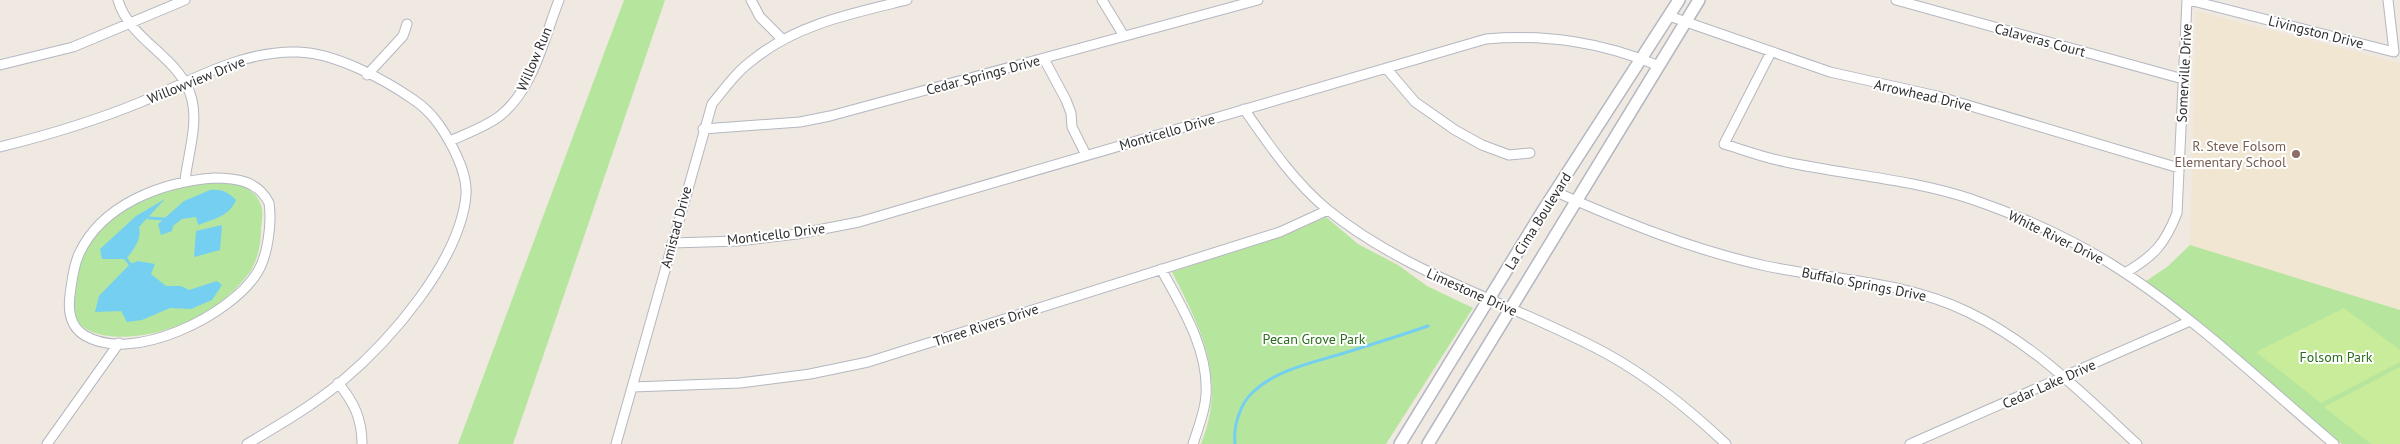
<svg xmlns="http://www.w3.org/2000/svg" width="2400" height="444" font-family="'PT Sans',sans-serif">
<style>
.education{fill:#f0e6d1}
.green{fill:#b6e59e}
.pitch{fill:#c9ec9a}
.water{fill:#75cff0}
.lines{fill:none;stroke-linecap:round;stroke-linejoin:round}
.stream{stroke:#75cff0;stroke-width:3}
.minor-casing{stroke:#b4b7c1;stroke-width:11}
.tertiary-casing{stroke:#b4b7c1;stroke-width:14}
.minor{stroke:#fff;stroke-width:9}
.tertiary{stroke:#fff;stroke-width:11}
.education-dot{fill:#8d6e63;stroke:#fff;stroke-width:2}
.labels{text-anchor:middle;stroke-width:4;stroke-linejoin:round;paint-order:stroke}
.street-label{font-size:14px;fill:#2e2e2e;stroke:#fff}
.education-label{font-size:14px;fill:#785e54;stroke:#fff;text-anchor:end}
.park-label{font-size:14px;fill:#2c6e1b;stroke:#fff}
</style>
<rect width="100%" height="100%" fill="#efe9e1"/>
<!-- education -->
<path class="education" d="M2196 11 2400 63V310L2190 245Z"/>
<!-- green -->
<path class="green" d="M624 0H665L513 444H458Z
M210 182C229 182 254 184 261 205 264 213 261 224 261 232 260 249 257 264 246 277 220 310 176 332 135 336 116 338 82 337 74 315 70 305 74 292 76 282 79 259 88 238 106 223 139 194 169 189 210 182Z
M1326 217 1358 244 1398 265 1427 286 1473 308 1386 444H1201C1227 378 1202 331 1172 272L1287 234Z
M2190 245 2400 310V444H2342L2143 283 2167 267Z"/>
<!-- pitch -->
<path class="pitch" d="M2344 308 2400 350V362L2321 403 2256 352Z
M2400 367V444H2371L2324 407Z"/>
<!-- water -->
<path class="water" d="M210 190C222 189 228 192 236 200 229 217 213 219 198 225L196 217 182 219 173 226 172 231 161 235 158 224 184 201Z
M165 199 139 227C142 239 134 249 126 259H102L100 249 136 216Z
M222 225 220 250 194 257 196 231Z
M138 261 155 264 151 274 166 286H181L189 290 217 281 222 285 212 300 191 309 170 308 142 320 127 322 121 311 95 312 99 296 130 264Z"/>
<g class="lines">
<!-- stream -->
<path class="stream" d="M149 218 164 219
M126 259 130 264
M1235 444C1233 426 1240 404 1253 392 1276 370 1311 363 1341 354 1370 345 1399 336 1428 326"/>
<defs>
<path id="minor" d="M118 0C130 42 182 57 192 100 198 125 188 155 185 180
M751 0 760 17 782 39
M1102 0 1124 36
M1896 0 2183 79
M2189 0 2394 52 2388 0
M1669 16 1830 72 1937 96 2179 168
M1771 52 1724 144C1744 150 1765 158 1786 162 1847 175 1910 179 1971 199 2018 215 2065 236 2108 262 2190 313 2261 382 2334 444
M1044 59 1066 100 1071 113 1072 127 1086 155
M0 65 73 47 185 0
M1386 68 1415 102 1455 130 1482 145 1509 155 1530 153
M367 75 403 36 407 24
M1244 109C1269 145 1294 182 1328 210 1412 278 1517 304 1609 355 1652 379 1690 410 1726 444
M703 129 800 122 830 116 1258 0
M450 141C467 133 486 127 501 115 534 88 544 38 559 0
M0 147C48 135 95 121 141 102 191 81 242 50 298 52 335 53 384 79 414 100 432 112 443 129 453 148 460 162 467 178 466 195 460 261 390 341 341 382 312 406 279 425 247 444
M214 178C237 178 258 181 269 203 272 222 268 256 257 273 231 315 132 365 84 335 70 326 68 310 70 295 72 281 73 267 79 254 102 204 162 182 214 178Z
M1556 192C1624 222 1693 250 1766 266 1834 280 1904 281 1968 312 2033 343 2085 396 2137 444
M672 243 738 241 797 234 859 222 1486 39C1547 34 1602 42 1659 66
M1161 269C1182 307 1209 350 1206 395 1205 412 1198 428 1193 444
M2125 273C2154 256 2165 244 2177 213L2187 0
M338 383C354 402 362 419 362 444
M633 387 740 383 810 374 868 362 1280 232 1328 210
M47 444 119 343
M616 444 712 104C725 88 737 71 754 59 797 24 854 13 907 0
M1910 444 2188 322"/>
<path id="tertiary" d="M1400 444 1544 209 1679 0
M1428 444 1699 0"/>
</defs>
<!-- minor casing -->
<use href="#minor" class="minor-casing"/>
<!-- tertiary casing -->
<use href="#tertiary" class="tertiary-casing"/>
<!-- minor -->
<use href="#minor" class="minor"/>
<!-- tertiary -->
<use href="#tertiary" class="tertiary"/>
</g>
<!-- markers -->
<circle class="education-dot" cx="2296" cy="154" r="5"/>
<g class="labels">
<!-- street labels -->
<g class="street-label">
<text transform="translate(2316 32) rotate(14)" y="5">Livingston Drive</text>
<text transform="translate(2040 40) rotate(15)" y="5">Calaveras Court</text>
<text transform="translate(534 59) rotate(-67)" y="5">Willow Run</text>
<text transform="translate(2184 73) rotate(-87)" y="5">Somerville Drive</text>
<text transform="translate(983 75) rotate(-15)" y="5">Cedar Springs Drive</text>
<text transform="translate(196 80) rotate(-22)" y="5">Willowview Drive</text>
<text transform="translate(1923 95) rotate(13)" y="5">Arrowhead Drive</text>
<text transform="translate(1167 132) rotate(-16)" y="5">Monticello Drive</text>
<text transform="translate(1538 221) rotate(-58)" y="5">La Cima Boulevard</text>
<text transform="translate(676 227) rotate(-75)" y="5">Amistad Drive</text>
<text transform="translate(776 234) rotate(-7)" y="5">Monticello Drive</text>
<text transform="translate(2056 237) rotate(26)" y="5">White River Drive</text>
<text transform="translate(1864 284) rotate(11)" y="5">Buffalo Springs Drive</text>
<text transform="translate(1472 292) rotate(24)" y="5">Limestone Drive</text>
<text transform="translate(986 325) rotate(-18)" y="5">Three Rivers Drive</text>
<text transform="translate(2049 384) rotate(-24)" y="5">Cedar Lake Drive</text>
</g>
<!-- education labels -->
<g class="education-label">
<text x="2286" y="151">R. Steve Folsom<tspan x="2286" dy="16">Elementary School</tspan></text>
</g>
<!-- park labels -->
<g class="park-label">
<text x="1314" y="344">Pecan Grove Park</text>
<text x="2336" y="362">Folsom Park</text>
</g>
</g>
</svg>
